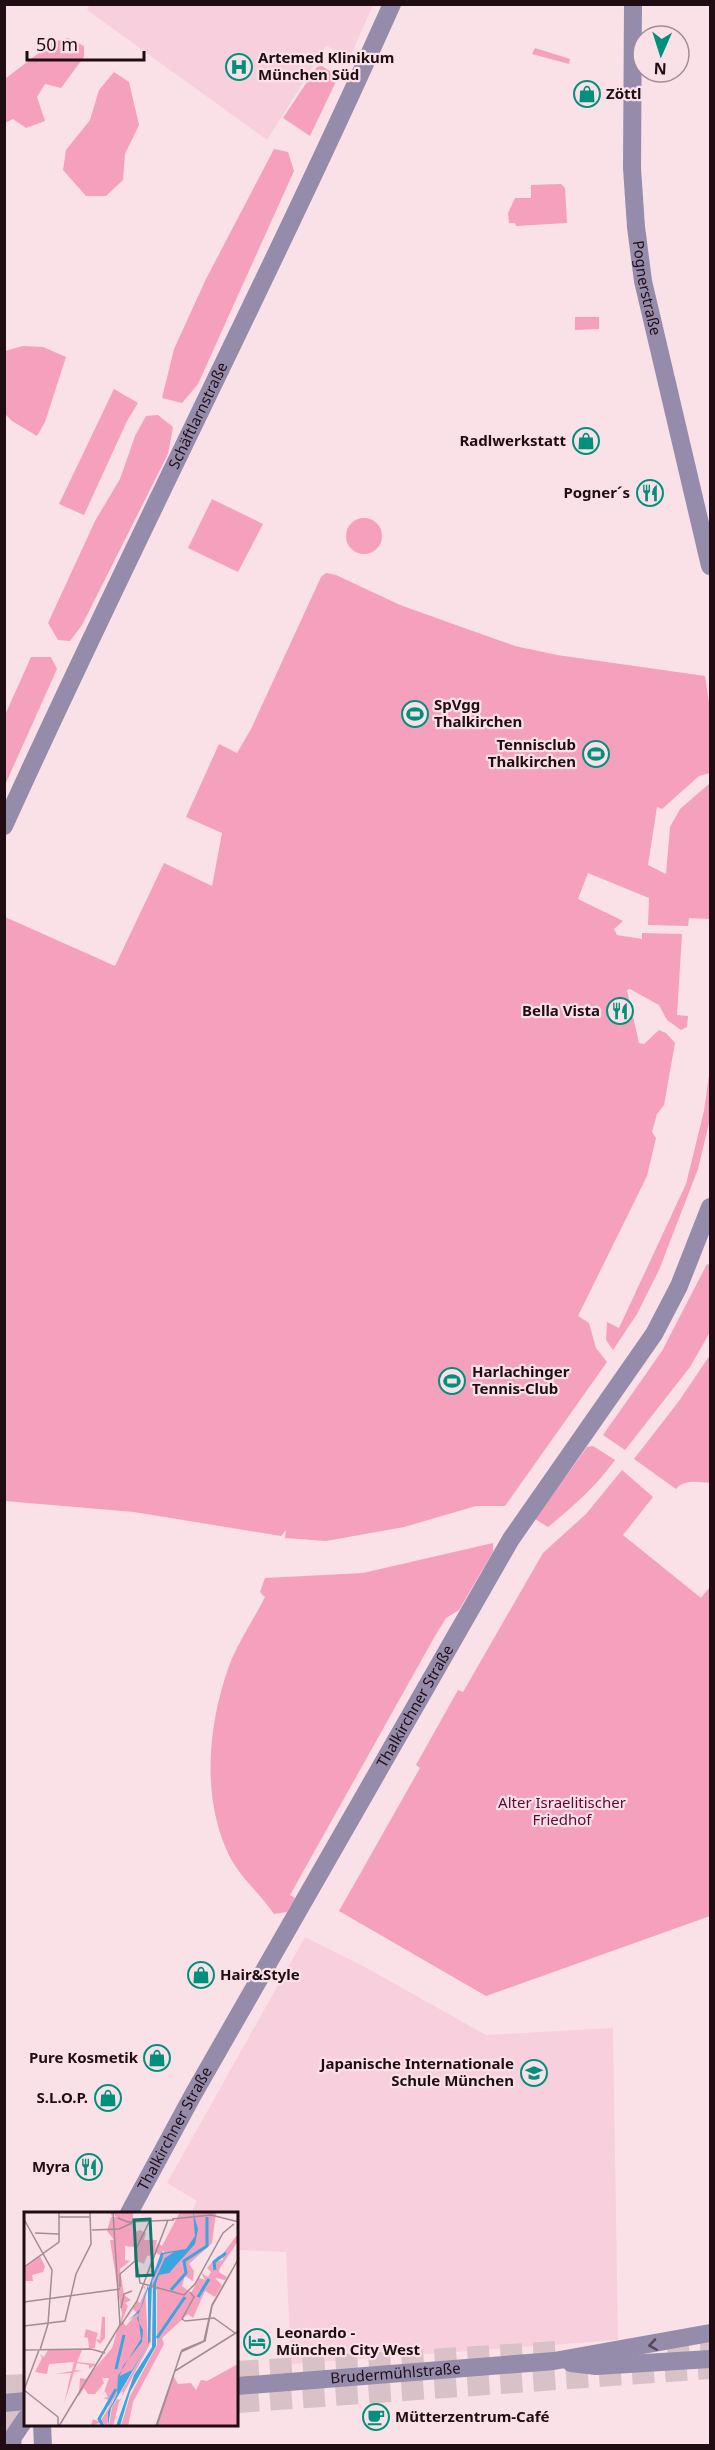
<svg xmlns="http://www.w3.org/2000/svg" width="715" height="2450" font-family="'Noto Sans',sans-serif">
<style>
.built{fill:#f8cfdc}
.green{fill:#f5a0bd}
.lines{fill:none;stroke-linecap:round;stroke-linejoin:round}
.highway-tunnel{stroke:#d9c1c8;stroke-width:22;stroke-dasharray:22 11;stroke-linecap:butt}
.secondary{stroke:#958cac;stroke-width:18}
.oneway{stroke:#554658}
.labels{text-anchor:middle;stroke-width:4.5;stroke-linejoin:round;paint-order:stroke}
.poi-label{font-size:15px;font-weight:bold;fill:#200d14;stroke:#fae1e8;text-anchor:end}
.street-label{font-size:15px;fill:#200d14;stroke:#fae1e8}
.park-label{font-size:15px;fill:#620434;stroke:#fae1e8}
.inset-river{fill:none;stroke:#39a5e1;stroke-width:3}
.inset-road{fill:none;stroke:#a38c93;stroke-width:1.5}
.view{fill:#0f766e;fill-opacity:0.15;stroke:#0f766e;stroke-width:3}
.inset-edge{fill:none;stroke:#200d14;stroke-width:3}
</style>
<rect width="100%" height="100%" fill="#fae1e8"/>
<!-- built -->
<path class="built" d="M90 4 373 5 350 57 326 46 267 140 87 10Z
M305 1937 363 1966 486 2035 613 2028 618 2340 291 2364 286 2252 237 2250V2213H191L197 2201 167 2183Z"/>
<!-- green -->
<path class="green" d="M68 38 84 46V57L61 88 45 84 37 97 45 121 26 128 13 119 5 123V79L53 42Z
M535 48 570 59 569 64 532 54Z
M322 66 338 77 310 136 283 118 317 67Z
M114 72 129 82 139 125 125 154 123 180 106 196H86L63 170 66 150 90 120 99 90Z
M274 149 288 152 294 171 198 384 182 403 162 398 174 349 206 279Z
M561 184 565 188 567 223 516 226 515 223H509L508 213 515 198H531V185Z
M575 317H599V329L575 330Z
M23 346 43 347 66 357 45 422 37 436 12 421 5 414V351Z
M114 389 138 403 127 421 84 515 59 504Z
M158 415 173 427 168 454 82 625 70 641 58 640 48 623 95 521 120 479 135 436 146 416Z
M212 499 263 524 238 572 188 548Z
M346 536a18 18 0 1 1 36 0a18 18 0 1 1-36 0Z
M326 573 336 575 400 605 515 646 557 655 705 676 710 709V773L699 776 662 809 657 807 648 865 666 874 670 827 680 809 710 783V919L689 918 688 926 648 925 649 898 588 873 578 899 623 921 614 929 617 935 642 939V933L682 934 677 1015 688 1016 687 1027 681 1030 667 1020 659 1005 630 989 627 990 639 1043 644 1044 659 1030 666 1033 675 1043 664 1105 657 1114 652 1132 656 1138 647 1176 578 1316 589 1323 596 1348 607 1362 505 1506H476L404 1527 326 1541 285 1538 286 1530 281 1536 134 1512 5 1501V917L115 966 164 863 212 886 222 833 186 817 219 744 237 753 251 729 321 577Z
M31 657H51L57 669 5 785V715Z
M710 1068V1119L698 1169 659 1270 637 1314 613 1350 606 1340 607 1322 619 1328 686 1184 704 1111Z
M707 1264 710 1265V1332L690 1367 625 1450 603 1435 662 1351Z
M710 1355V1483C699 1482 684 1479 676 1489L634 1459 679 1401Z
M593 1446 615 1460C596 1486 574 1506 548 1527L535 1519 587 1447Z
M622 1470 653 1497 623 1535 701 1598 710 1587V1916L486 1996 339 1911 420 1768 416 1765 458 1690 463 1692 543 1553 586 1514Z
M493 1543V1552L459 1610 446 1618 435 1636 290 1895 295 1898 287 1912 274 1914C260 1893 240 1878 229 1855 201 1797 208 1725 229 1666 238 1642 254 1619 265 1597L260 1592 265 1578 363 1573Z"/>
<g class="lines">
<!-- highway-tunnel -->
<path class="highway-tunnel" d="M667 2346 710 2343
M237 2372 556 2352
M4 2386 26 2385
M237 2402 710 2368
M4 2420 26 2418"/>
<!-- secondary -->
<g class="secondary">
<path id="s1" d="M633 4 632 168 636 227 643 281 710 566"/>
<path id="s2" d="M4 826C129 550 268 281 392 4"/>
<path id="s3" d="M129 2213 194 2093 511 1539 654 1334 679 1286 710 1207"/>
<path d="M571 2363 596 2366 710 2359"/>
<path id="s4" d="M237 2386 554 2361 710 2333"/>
<path d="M4 2403 26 2401"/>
<path d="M42 2424 43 2446"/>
<path d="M12 2446 13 2437 26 2418"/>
</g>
</g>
<!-- one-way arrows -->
<defs><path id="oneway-chevron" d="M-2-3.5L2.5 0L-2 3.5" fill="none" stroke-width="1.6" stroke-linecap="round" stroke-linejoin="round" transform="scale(1.5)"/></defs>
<use class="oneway" href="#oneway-chevron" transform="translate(653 2345) rotate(171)"/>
<!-- icons -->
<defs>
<symbol id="hospital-ring" viewBox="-11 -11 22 22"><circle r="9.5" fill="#fae1e8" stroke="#00907c" stroke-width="1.5"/><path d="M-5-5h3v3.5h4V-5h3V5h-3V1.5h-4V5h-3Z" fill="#00907c"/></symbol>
<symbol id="shop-ring" viewBox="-11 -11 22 22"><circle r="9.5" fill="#fae1e8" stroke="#00907c" stroke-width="1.5"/><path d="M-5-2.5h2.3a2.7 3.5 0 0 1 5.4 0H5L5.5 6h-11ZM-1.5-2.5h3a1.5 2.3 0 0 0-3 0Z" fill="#00907c"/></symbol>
<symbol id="restaurant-ring" viewBox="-11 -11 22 22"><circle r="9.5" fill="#fae1e8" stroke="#00907c" stroke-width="1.5"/><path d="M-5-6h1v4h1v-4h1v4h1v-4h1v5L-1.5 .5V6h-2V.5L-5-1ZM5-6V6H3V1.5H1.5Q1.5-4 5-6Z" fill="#00907c"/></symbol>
<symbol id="stadium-ring" viewBox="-11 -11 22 22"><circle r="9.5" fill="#fae1e8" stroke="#00907c" stroke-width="1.5"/><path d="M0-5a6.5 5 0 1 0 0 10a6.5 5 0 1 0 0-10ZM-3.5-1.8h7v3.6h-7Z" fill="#00907c"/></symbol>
<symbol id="school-ring" viewBox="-11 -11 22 22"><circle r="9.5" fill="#fae1e8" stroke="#00907c" stroke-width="1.5"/><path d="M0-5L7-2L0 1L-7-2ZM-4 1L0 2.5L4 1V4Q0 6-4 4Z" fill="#00907c"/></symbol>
<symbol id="hotel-ring" viewBox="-11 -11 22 22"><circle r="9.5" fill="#fae1e8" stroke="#00907c" stroke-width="1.5"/><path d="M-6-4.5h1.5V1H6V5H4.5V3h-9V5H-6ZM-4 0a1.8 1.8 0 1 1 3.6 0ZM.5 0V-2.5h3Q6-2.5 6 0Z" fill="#00907c"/></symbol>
<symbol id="cafe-ring" viewBox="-11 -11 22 22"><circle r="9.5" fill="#fae1e8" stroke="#00907c" stroke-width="1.5"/><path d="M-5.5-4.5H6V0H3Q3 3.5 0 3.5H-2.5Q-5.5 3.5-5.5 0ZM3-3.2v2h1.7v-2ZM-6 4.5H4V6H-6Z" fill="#00907c"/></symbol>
</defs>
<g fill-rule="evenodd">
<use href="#hospital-ring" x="224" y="52" width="30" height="30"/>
<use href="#shop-ring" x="572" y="79" width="30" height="30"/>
<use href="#shop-ring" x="571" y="426" width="30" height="30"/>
<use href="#restaurant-ring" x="635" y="478" width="30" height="30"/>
<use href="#stadium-ring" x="400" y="699" width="30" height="30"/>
<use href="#stadium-ring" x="581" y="739" width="30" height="30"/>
<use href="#restaurant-ring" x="605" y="996" width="30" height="30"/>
<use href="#stadium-ring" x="437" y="1366" width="30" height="30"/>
<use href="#shop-ring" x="186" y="1960" width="30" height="30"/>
<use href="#shop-ring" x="142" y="2043" width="30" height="30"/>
<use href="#school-ring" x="519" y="2058" width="30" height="30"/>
<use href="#shop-ring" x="93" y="2083" width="30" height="30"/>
<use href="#restaurant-ring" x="74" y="2152" width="30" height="30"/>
<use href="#hotel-ring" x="242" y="2327" width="30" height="30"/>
<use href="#cafe-ring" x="361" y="2402" width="30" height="30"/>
</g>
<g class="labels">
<!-- poi labels -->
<g class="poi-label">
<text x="258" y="63" text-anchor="start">Artemed Klinikum<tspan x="258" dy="17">München Süd</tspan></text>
<text x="606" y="99" text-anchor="start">Zöttl</text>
<text x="566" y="446">Radlwerkstatt</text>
<text x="630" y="498">Pogner´s</text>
<text x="434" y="710" text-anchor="start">SpVgg<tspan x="434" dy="17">Thalkirchen</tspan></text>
<text x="576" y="750">Tennisclub<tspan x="576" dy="17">Thalkirchen</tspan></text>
<text x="600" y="1016">Bella Vista</text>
<text x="472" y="1377" text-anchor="start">Harlachinger<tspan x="472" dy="17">Tennis-Club</tspan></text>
<text x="220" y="1980" text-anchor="start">Hair&amp;Style</text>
<text x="138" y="2063">Pure Kosmetik</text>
<text x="514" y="2069">Japanische Internationale<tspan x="514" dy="17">Schule München</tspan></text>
<text x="88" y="2103">S.L.O.P.</text>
<text x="70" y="2172">Myra</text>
<text x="276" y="2338" text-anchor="start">Leonardo -<tspan x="276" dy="17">München City West</tspan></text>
<text x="395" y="2422" text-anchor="start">Mütterzentrum-Café</text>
</g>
<!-- street labels -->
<g class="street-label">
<text dy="5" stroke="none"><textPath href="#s1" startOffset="285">Pognerstraße</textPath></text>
<text dy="5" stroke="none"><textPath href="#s2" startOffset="454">Schäftlarnstraße</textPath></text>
<text dy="5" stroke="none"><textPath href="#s3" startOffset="582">Thalkirchner Straße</textPath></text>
<text dy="5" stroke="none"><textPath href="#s3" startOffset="96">Thalkirchner Straße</textPath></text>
<text dy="5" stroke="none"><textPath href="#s4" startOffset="159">Brudermühlstraße</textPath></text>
</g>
<!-- park labels -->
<g class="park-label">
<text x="562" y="1808">Alter Israelitischer<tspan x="562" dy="17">Friedhof</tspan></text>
</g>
</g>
<!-- overview -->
<g transform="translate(24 2212)">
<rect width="214" height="214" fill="#fae1e8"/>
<path d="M87 0H109V21L116 18 122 21 120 28H133L131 37 134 31 138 34 156 0H192L188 31 165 52 170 59 169 69 161 64 159 70 158 74 167 81 175 66 181 68 177 61 184 65 187 60 183 56 195 43 194 49 199 48 198 43 213 23 214 29 196 56 195 60 203 65 201 68 191 66 198 73 191 85 181 79 169 106 164 102 138 126 140 132 109 190 104 214H97L106 184 133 133V78L126 75 128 65 121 74 124 132 88 190 83 214 78 210 67 214 69 207 76 210 87 192 78 200 85 188 79 186 84 185 81 179 79 183 85 166H78L80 171 71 182H64L60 176 55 184 56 166 62 167 88 136 98 103 86 28H90L83 19 87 5H92L89 1 87 4ZM101 34 110 35V48L120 52 123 44 129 43 122 62 132 41 138 44 139 38 141 41 132 59H126L130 62 119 76 122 77 116 91 113 89 102 109 109 97 113 101 102 114 98 109 104 94 101 91 107 88 100 83 96 57 106 49 101 48ZM16 44 21 55 19 60 8 63 9 69H0V55ZM127 77V130L95 190 89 214H85L88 195 93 187 97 188 99 179 96 182 126 129ZM78 105H81V126L76 132 72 128 71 136H65L64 126 60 125 62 117 74 121 72 127 76 128ZM24 138H58L53 150 72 152 65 157V153L53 151 51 158 58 159 50 160 40 192 47 161 32 162 48 159 50 150 25 152 23 162 11 160 18 146 16 142 20 145ZM214 152V214H134L149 163 154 172 167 171 172 178 177 168 183 169Z" fill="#f5a0bd" fill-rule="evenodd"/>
<path d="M169 0 174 17 171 32 145 61 135 63 132 71V134L106 180 96 214H92L110 163 128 135 129 72 141 46 150 40 140 42 137 51 128 69 126 129 87 196 84 214V200L93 182 94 164 117 127 114 101 104 109 117 96 137 41 162 37 171 24ZM124 73V132L108 158 96 164 93 172 99 154 118 130 119 118 113 107Z" fill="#39a5e1" fill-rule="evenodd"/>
<path class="inset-river" d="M191 58 190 50 202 41M147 78 162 61 160 49 183 34V5M174 85 185 67M133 126 161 85M92 157 100 123M79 214 75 207 92 177"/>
<path class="inset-road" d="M35 5H66M94 6 104 10 150 8M148 7 187 3 215 10M1 9 28 58 24 112 16 138M125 10 111 39 116 71 160 83 171 72 199 21 210 12M68 18 95 17 108 11M11 21 35 22M0 55 35 30V0M96 75V62L111 49M0 90 96 77M97 96 100 82 108 79M161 109 190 106 211 121M161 109 158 107 170 85 166 80M97 113 113 89 144 8M0 114 41 109 52 62 67 32 66 0M0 138 67 137 81 141M151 159 215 119M0 178 34 205V213M0 178 15 138M35 214 96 113 89 0M132 214 158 138 180 129 188 93 215 46M133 214 157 140 181 129 188 94 215 46"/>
<path class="view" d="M126 7 129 63 113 64 110 8Z"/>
<rect width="214" height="214" class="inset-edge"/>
</g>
<!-- border -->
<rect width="715" height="2450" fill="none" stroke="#200d14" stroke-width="12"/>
<!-- north arrow -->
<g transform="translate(661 54) rotate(183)"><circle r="28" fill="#fae1e8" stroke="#a38c93" stroke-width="1.5"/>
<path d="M0-4.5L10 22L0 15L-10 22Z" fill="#00907c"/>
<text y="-9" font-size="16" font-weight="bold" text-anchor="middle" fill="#200d14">N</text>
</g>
<!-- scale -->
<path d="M27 51v9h117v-9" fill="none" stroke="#200d14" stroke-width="3"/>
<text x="36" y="51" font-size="18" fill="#200d14" stroke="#fae1e8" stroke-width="4.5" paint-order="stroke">50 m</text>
</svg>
